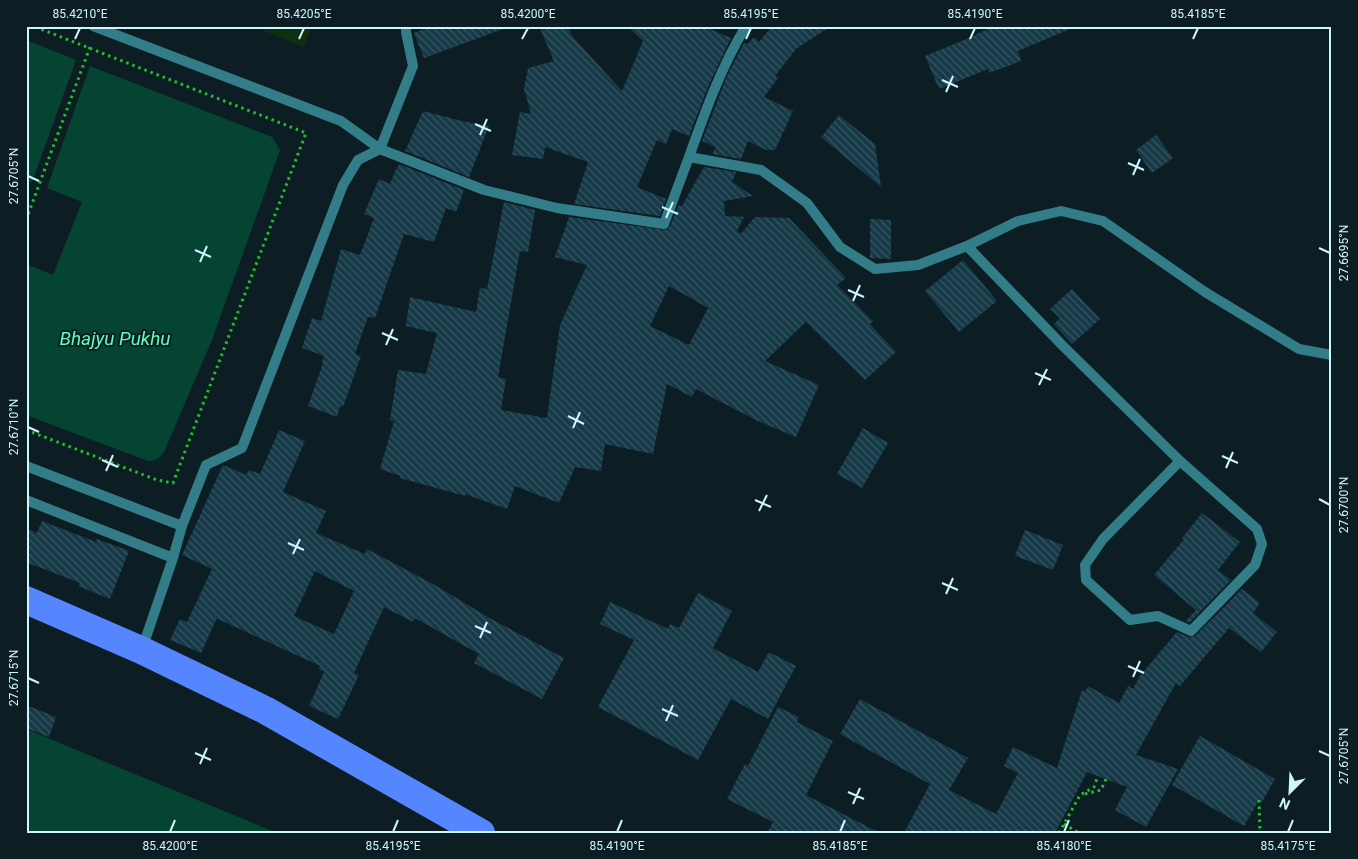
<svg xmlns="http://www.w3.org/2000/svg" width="1358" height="859" font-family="Roboto,sans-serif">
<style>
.pitch{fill:#0f2f10}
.water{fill:#054433}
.building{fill:url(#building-back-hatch);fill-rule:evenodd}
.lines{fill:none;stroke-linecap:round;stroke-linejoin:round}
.path{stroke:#23bf28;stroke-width:3;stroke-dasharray:2.5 4;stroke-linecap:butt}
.minor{stroke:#337d88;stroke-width:10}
.primary{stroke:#5686ff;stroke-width:28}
.ticks{fill:none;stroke:#cff5ff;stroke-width:2}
.labels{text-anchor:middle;stroke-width:4;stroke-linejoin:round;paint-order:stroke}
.water-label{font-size:19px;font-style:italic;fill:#5dffb7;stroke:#0c1e24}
.neatline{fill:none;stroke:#cff5ff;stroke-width:2}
.ticks-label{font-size:12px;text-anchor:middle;fill:#cff5ff}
</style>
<defs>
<pattern id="building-back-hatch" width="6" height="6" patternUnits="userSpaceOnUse" patternTransform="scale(1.25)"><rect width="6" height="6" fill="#163947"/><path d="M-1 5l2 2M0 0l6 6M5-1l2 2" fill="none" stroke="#375663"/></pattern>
</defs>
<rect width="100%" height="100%" fill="#0c1e24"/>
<!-- pitch -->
<path class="pitch" d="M252 26H311L304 47Z"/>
<!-- water -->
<path class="water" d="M26 40 76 60 32 182 26 180Z
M90 66 272 137 280 150 212 340 164 452C159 458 156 461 148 461L26 415V264L53 275 82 202 47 188Z
M26 729 277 833H26Z"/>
<!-- building -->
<path class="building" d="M432 26H502L503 29 424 58 414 33Z
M539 26H568L572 36 622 91 643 41 627 26H703L731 38 708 87 689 136 672 129 666 144 657 140 637 187 666 199 660 216 574 204 588 162 545 147 543 159 512 155 520 112 531 114 524 89 528 68 554 61Z
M772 26H831L796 49 775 76 778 78 764 97 793 111 775 150H766L748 141 741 159 712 154 716 147 702 141 727 76 744 43 748 44 754 37 759 42Z
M997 26H1077L1018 51 1021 61 989 73 988 69 939 89 925 56 976 35V34Z
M423 111 462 121 489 126 469 177 405 151Z
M839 115 875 144 881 187 821 137Z
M1156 135 1173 158 1152 173 1136 150Z
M399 164 464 190 456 212 446 208 434 242 404 234 375 318 368 317 355 354 361 356 343 407 340 406 337 417 308 406 323 363 322 362 324 356 302 348 312 318 321 321 341 249 360 255 374 218 364 214 379 179 390 184 397 167H398Z
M704 167 736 172 732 182 753 196 724 201 725 216 744 217 737 231 741 234 755 217 789 218 846 278 837 285 873 321 870 324 896 352 865 380 806 322 765 361 819 385 796 437 758 421 696 389 692 397 667 384 653 454 605 444 601 471 575 467 559 503 515 486 507 509 465 494V496L400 478V476L380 469 394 421 390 420 398 370 426 374 437 333 406 326 410 297 476 312 480 288 487 289 504 202 535 210 528 252 520 251 498 377 506 379 501 410 547 418 560 325 587 265 555 257 569 217 666 230 670 226 679 205 682 206ZM669 286 708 308 689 345 650 326Z
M870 219 891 220V259L870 258Z
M963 260 997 301 959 332 925 291Z
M1072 289 1100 319 1072 344 1054 324 1060 318 1050 309Z
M863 428 888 443 862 488 837 474Z
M279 430 305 441 283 492 326 511 316 533 365 554 367 549 433 584 493 620 564 658 542 699 474 663 479 654 415 618 413 622 384 607 354 673 359 675 338 719 309 706 324 672 318 669 320 666 218 619 216 620 201 653 170 640 180 619 187 622 212 569 182 555 223 465 246 475 249 470 260 474ZM315 571 354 591 334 634 294 616Z
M1202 513 1240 542 1218 570 1231 580 1189 623 1186 621 1196 610 1154 575 1184 539 1182 538Z
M42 521 96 542 97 539 129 551 110 599 78 586 80 583 26 562V528L37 533Z
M1025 530 1063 545 1053 570 1015 556Z
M1242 589 1260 603 1253 613 1277 632 1261 652 1229 628 1180 686 1176 683 1136 755 1178 769 1146 827 1115 810 1127 787 1087 772 1055 833H904L930 784 840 734 860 699 968 758 949 790 996 814 1018 773 1004 766 1013 747 1057 768 1082 690 1085 692 1088 686 1119 703 1128 686 1133 689 1139 677 1177 632 1189 637 1195 636Z
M698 593 732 611 713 648 758 672 769 652 796 666 768 719 731 699 698 760 598 707 634 640 600 624 610 602 668 629 670 624 679 628Z
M26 705 56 717 49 737 26 728Z
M778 707 799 717 797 722 833 741 806 795 880 833H767L773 822 727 799 745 764 748 766Z
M1200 736 1275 779 1262 802 1259 800 1244 826 1172 785Z"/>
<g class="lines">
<!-- path -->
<path class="path" d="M26 220 90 47
M26 430 157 480 173 483 306 133 33 26
M1085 794 1101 790 1106 779
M1259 800 1260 833
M1064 824 1079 833
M1059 833 1080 795 1094 787 1098 776"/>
<!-- minor -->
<path class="minor" d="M93 26 341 121 380 149 413 66 406 32V26
M689 157C705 112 721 67 746 26
M967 246 1062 345 1180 461 1257 529 1262 544 1255 565 1191 631 1158 616 1130 620 1086 580 1085 565 1103 539 1180 461
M26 466 182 526
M26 500 173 558 182 526 206 465 242 448 343 185 358 160 380 149 484 190 557 208 664 224 689 157 761 170 807 203 840 247 875 269 918 265 967 246 1018 221 1061 211 1103 221 1205 292 1299 349 1332 355
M142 649 173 558"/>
<!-- primary -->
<path class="primary" d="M26 600 141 650 265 710 481 833"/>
</g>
<!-- ticks -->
<path class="ticks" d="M75 39 80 28M299 39 304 28M522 39 528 28M746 39 751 28M970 39 975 28M1193 39 1198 28M942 80 958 87M946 92 953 76M475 124 491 131M480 135 487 119M1128 163 1144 170M1133 175 1140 159M28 176 39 181M662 207 678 214M666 218 673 202M1319 248 1330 253M195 250 211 257M200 262 207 246M848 290 864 297M853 301 860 285M382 333 398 340M386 345 393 329M1035 373 1051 380M1039 385 1047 369M568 416 584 424M28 427 39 432M573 428 580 412M1222 456 1238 463M102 460 118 467M1226 468 1233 452M106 471 113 455M1319 499 1330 505M755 500 771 507M759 511 767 495M288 543 304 550M293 554 300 539M942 583 958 590M946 594 953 578M475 626 491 633M480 638 487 622M1128 666 1144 673M1133 677 1140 661M28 678 39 683M662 709 678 716M666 721 673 705M1319 751 1330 756M195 753 211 760M200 764 207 748M848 792 864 799M853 804 860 788M170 832 175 820M393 832 398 820M617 832 622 820M840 832 845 820M1064 832 1069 820M1288 832 1293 820"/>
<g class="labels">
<!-- water labels -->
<g class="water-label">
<text x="115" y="345">Bhajyu Pukhu</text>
</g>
</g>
<!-- border -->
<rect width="1358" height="859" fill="none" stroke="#0c1e24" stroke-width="55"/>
<!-- north arrow -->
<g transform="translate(1290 792) rotate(204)" stroke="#0c1e24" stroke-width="4" paint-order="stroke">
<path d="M0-4L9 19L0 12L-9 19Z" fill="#cff5ff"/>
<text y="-8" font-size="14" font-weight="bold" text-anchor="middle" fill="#cff5ff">N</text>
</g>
<rect x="28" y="28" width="1302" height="804" class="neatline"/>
<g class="ticks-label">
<text x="80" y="18">85.4210°E</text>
<text x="304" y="18">85.4205°E</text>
<text x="528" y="18">85.4200°E</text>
<text x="751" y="18">85.4195°E</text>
<text x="975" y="18">85.4190°E</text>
<text x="1198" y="18">85.4185°E</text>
<text transform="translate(14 176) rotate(-90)" y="4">27.6705°N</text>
<text transform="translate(1344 253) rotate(-90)" y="4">27.6695°N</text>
<text transform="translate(14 427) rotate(-90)" y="4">27.6710°N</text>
<text transform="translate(1344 505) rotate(-90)" y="4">27.6700°N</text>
<text transform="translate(14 678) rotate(-90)" y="4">27.6715°N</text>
<text transform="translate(1344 756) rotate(-90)" y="4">27.6705°N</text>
<text x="170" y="850">85.4200°E</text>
<text x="393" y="850">85.4195°E</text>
<text x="617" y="850">85.4190°E</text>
<text x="840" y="850">85.4185°E</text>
<text x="1064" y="850">85.4180°E</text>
<text x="1288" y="850">85.4175°E</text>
</g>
</svg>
